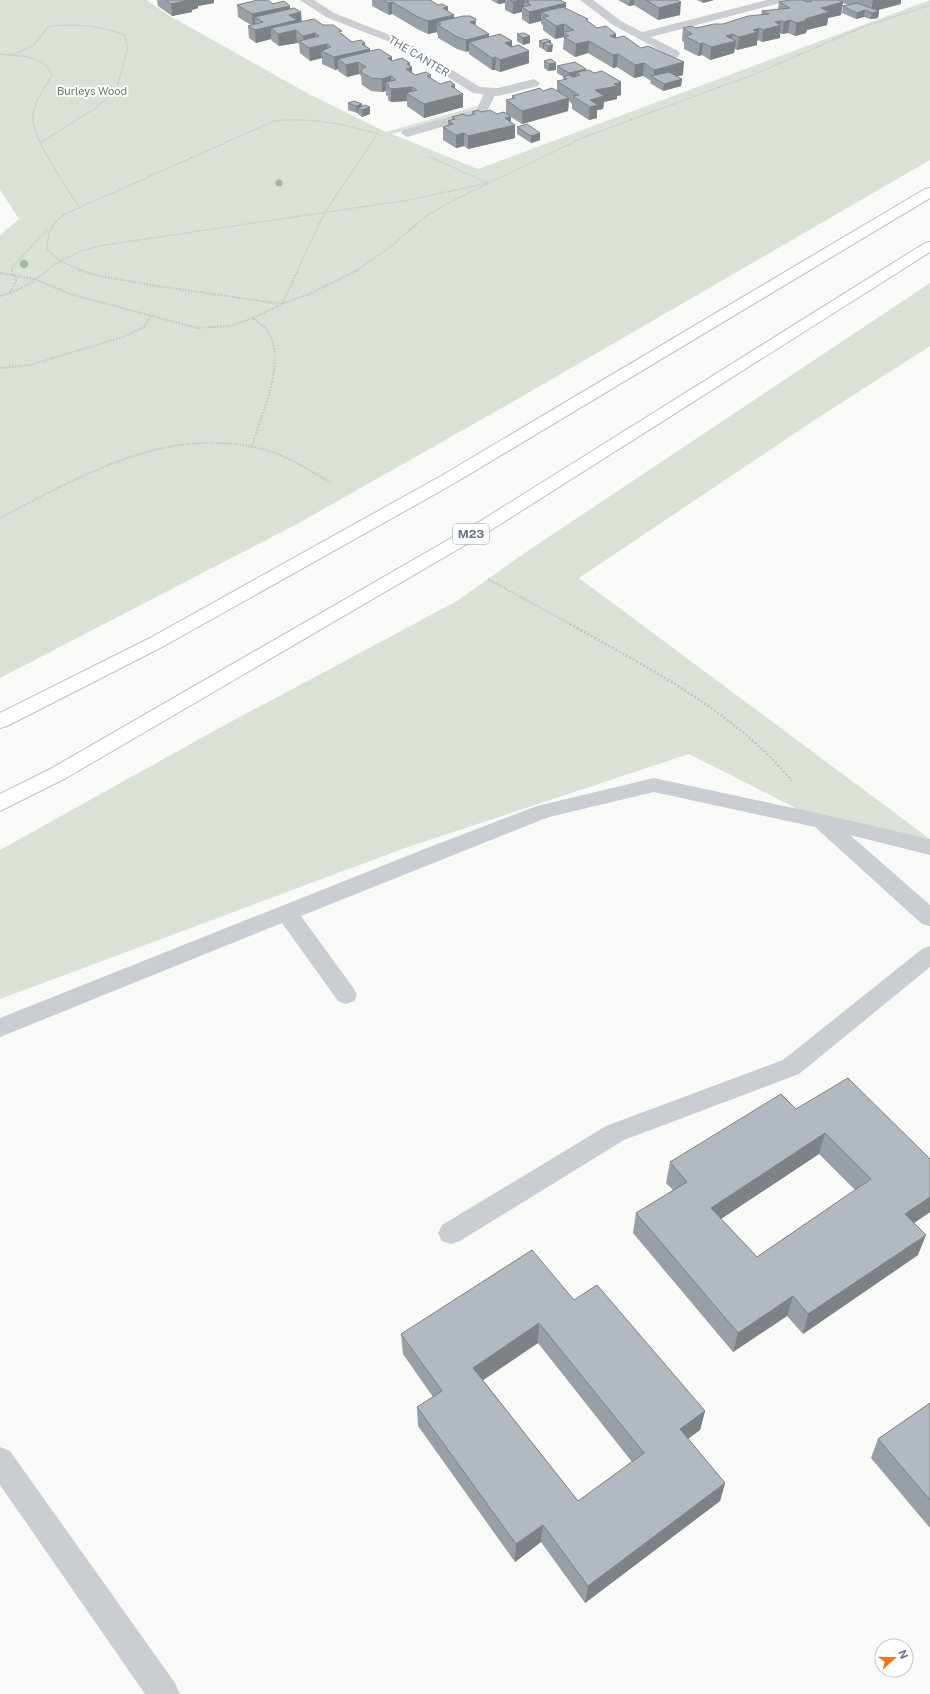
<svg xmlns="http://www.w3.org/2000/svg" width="930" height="1694" font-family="'Public Sans',sans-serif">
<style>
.green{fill:#dae2d8}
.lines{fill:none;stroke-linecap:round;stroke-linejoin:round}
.highway-casing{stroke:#bcbfc3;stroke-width:2}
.path-far2{stroke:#c1c3c6;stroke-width:1.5;stroke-dasharray:1 1;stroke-linecap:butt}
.path-far1{stroke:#c1c3c6;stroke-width:2;stroke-dasharray:1.5 1.5;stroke-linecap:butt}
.path{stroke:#c1c3c6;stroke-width:2.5;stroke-dasharray:2 2;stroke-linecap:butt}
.lane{fill:#cacdd1;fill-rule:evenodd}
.street{fill:#cacdd1;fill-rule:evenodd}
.highway{fill:#fff;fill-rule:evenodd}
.tree{fill:#a6b4a5}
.wall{fill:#999fa6;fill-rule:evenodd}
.shaded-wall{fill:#7d8287}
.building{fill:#b2b9c1;stroke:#7d8287;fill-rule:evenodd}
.labels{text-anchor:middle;stroke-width:4;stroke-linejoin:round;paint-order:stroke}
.far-street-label{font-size:11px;fill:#67758b;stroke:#fff}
.far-park-label{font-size:11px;fill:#637b62;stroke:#fff}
.shield{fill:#fff;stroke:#959eae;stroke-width:1}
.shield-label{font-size:12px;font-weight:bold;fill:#67758b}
</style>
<rect width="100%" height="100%" fill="#f9faf7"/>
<!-- green -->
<path class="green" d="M0 0H147L168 15 309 94 386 132 481 105 473 111 392 134 478 169 930 0V160L509 404 297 524 0 678V235L19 219 0 190Z
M930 283V346L810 423 579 578 930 839 821 821 689 754 408 847 0 999V850L221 727 457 601 529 550Z"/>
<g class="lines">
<defs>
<path id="highway" d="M930 188V198L453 484 164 646 7 726 0 728V713L150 638 441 476 925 189Z
M930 242V252L491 530 66 778 0 811V794L52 768 479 522 925 243Z"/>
</defs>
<!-- highway casing -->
<use href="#highway" class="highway-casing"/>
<!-- path-far2 -->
<path class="path-far2" d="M0 54C20 57 43 54 52 75 45 88 32 104 33 120 34 141 67 188 79 207
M13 55 34 45 49 26C75 24 100 25 124 35L128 47 116 91 94 109 40 143
M430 157 488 183
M12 271V267L48 229
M46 271 60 261 47 249C48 232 51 224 65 214L274 121C310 117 343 124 378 134
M83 271 60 261 84 250 105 245 409 200 488 183
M297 271 325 212 376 136
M356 271 390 247 426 216 454 200 582 138 755 74 863 27 930 5"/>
<!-- path-far1 -->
<path class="path-far1" d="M12 270V274L17 279 10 293 29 284 48 270
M79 270 100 276 151 285 282 304 309 294 358 270
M0 273 35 279 70 294 197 328 230 326 253 318C257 322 264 326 267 330 288 361 261 414 252 446
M0 296 10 293
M253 318 282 304 298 270
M0 368 30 365 123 337 144 327 151 316
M0 518C85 474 173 421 272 452 293 459 312 472 331 483
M488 579 572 625"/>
<!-- path -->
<path class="path" d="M570 624C649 669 733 710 792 781"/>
<!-- lane -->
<path class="lane" d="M490 89 496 93 486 114 407 137 401 133 403 130 477 109 484 93Z
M654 778 821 814 930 839V855L850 835 930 905V926L922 924 815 827 654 792 549 817 301 916 354 989 357 995 354 1001 346 1004 338 1001 282 923 0 1037V1018L427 848 537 806Z
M930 946V967L799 1074 624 1140 460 1241 451 1244 442 1241 438 1233 442 1225 606 1126 783 1060 922 949Z
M0 1447 10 1451 175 1683 180 1694H145L0 1485Z"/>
<!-- street -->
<path class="street" d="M300 0H314L334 13 405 41 480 87 498 88 534 79 540 83 538 86 498 96 473 93 397 45 326 17Z
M580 0H593L621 21 642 32 767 0H786L784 2 651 37 678 51 680 54 678 57 674 58 613 25Z"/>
<!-- highway -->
<use href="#highway" class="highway"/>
</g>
<!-- trees -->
<g class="tree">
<circle cx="279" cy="183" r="3.5"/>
<circle cx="24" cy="264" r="4"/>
</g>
<!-- wall -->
<path class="wall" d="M157 0H214V3L198 6V8L192 10V12L172 16 158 6Z
M372 0H431L438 5 448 7V12L454 15V17L476 26 489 37 512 41V46L529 51V63L500 72 495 70H492L469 54V51L466 52 457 49 438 38V35L437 34V32L428 34 419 30 392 14 389 15 372 6Z
M491 0H560L566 3V8L588 21 597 28 616 38 641 48 683 75 677 76 682 79 681 86 663 91 650 83 651 81 643 76 634 78 617 67 613 68 588 53 575 57 563 49 564 37 555 39 543 30V25L541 24V21L529 24 522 19V12L513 14 505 10V3L498 4Z
M618 0H677L680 15 658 20 634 5 629 6Z
M697 0H714L703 3Z
M790 0H838L840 1V0H901V4L877 10 879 11 878 18 870 19 864 17 856 19 842 13 843 6 848 5 843 3 841 15 828 18 827 25 807 30 806 33 795 36 788 33 782 34 780 33V38L762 42 758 40 757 41V45L737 50 735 49 734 53 710 60 702 55 698 56 684 49V42L682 41 683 28H696L723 24 761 15 762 11 778 9 779 2Z
M273 4 290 9 302 22 323 25 342 34 352 42 365 46 370 49V51L392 57V61L412 67V73L415 75H431V78L440 84 455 89 463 94V107L424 118 407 106V101L391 102 388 100V96L386 95V91L382 92 371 91 362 85 361 76 359 74 347 77 338 71V69L335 70 322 64V58L310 61 300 53 299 44 297 43 279 46 272 41 271 39 256 43 249 38 248 26 251 25 238 17 237 5Z
M517 34 530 36V43L523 45 517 41Z
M539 41H551L552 52H547L544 50V49H543L539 47Z
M544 61 556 70 548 71 544 68Z
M557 66 586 69V71L621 95 617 96V99L604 102 603 109 597 110V118L589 120 572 109V104L569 101 568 111 522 124 511 117V123L515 125V138L468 149 464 146 456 148 443 140V127L448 125V121L452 120V117L467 116 472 115V112L497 114 506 113V100L512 99V96L543 91H557V81L563 80 564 77 557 73Z
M348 103 362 104V106L370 107V114L362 117 358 114V113H357L348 110Z
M517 127 540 133V140L531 143 517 134Z
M796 1109 930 1159V1212L914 1223 918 1255 803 1334 787 1316 733 1352 633 1233 636 1213 673 1190 666 1183 670 1162ZM819 1154 855 1190 757 1257 721 1219Z
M574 1300 705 1411 700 1430 688 1439 725 1483 720 1501 585 1603 541 1542 515 1562 418 1426 417 1407 433 1397 403 1354 401 1334ZM538 1343 632 1462 578 1501 483 1380Z
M930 1403V1528L871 1458 878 1439Z"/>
<!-- shaded-wall -->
<path class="shaded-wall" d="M189 0H214V3L198 6V8L192 10V12L172 16 171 4Z
M498 0H505V3L498 4Z
M521 0H525L524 9 522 7V12L513 14V2Z
M630 0H634V5L629 6Z
M703 0H714L703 3Z
M873 0H901V4L871 12Z
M392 2V14L389 15 388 3Z
M681 2 680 15 658 20 659 8Z
M843 2 841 15 828 18 827 25 807 30 806 33 795 36 796 23 821 8Z
M566 3 565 16H549L541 12V21L529 24V12Z
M290 6V15L301 12 302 25 296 30 297 43 279 46 278 34 271 28V39L256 43 255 30 263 22 255 17V26L253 27 252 14Z
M448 7V16L454 15V28L437 22V32L428 34V21L443 8Z
M865 10 864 17 856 19 857 13Z
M879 11 878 18 870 19 872 13Z
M476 19 475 32 470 22Z
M790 20 788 33 782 34 784 22Z
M781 21V25L780 38 762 42 763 30 775 22Z
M564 24V37L555 39 556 26Z
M759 28 758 40 757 41V45L737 50 739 37 753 30Z
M315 33 316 45H304L303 36Z
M489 34V46L469 42V51L466 52V40Z
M616 34V47L610 36Z
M732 34 731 42 736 41 734 53 710 60 711 47 726 36Z
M530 36V43L523 45V38Z
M512 41V54L505 43Z
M551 41V45H553L552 52H547L548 46 544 43V49H543V43Z
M589 41 588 53 575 57 576 44Z
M365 43 366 50 370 49V61L358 62 359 74 347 77 346 65 338 59V69L335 70 334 57 362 44Z
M703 43 702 55 698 56 700 44Z
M327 44 328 54 321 51 322 58 310 61 309 48Z
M529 51V63L500 72V60Z
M618 54 617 67 613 68V55Z
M392 57V69L388 58Z
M496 57 495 70H492V58Z
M684 62 683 75 659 81 654 78V70Z
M410 63V68L412 67V80L406 69 407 64Z
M556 63V70L548 71 549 64Z
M644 63 643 76 634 78 635 65Z
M586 69V75H580L576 73 575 78 569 80V73Z
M391 76V89L412 87V97L406 93 407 101 391 102V89L389 85 386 82V91L382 92V79Z
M682 79 681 86 663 91 664 84Z
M621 82V95L617 96V99L604 102 603 109 597 110V118L589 120 590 100 595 90 614 84Z
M455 85V96L463 94V107L424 118V104L451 86Z
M569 98 568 111 522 124V111Z
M362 104 363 110 370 107V114L362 117V110L358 108V113H357L356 106Z
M511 117V126L515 125V138L468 149V136L505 118Z
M464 133V146L456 148V135Z
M540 133V140L531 143V136Z
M825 1133 819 1154 707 1228 711 1208Z
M930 1197V1212L898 1234 905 1214Z
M926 1235 918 1255 803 1334 808 1314Z
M793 1296 787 1316 733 1352 738 1333Z
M539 1323 538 1343 473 1387V1368Z
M705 1411 700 1430 676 1447 680 1429Z
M725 1483 720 1501 585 1603 588 1586Z
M543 1525 541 1542 515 1562 516 1544Z"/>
<!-- building -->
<path class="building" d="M166 0H189L171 4Z
M258 0H268L273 4 284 1 290 6 252 14 237 5Z
M383 0H430L438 5 442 4 448 7 443 8 454 15 428 21 418 17 392 2 388 3Z
M510 0H521L513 2Z
M526 0H560L566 3 529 12 522 7 531 5 526 2H529Z
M646 0H677L681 2 659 8Z
M790 0H803L807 2 812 1 811 0H838L843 2 821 8 829 12 805 19 808 20 796 23 790 20 784 22 781 21 775 22 781 25 763 30 759 28 753 30 758 32 739 37 732 34 726 36 736 41 711 47 703 43 700 44 685 36 692 34 683 28 691 26 696 28 714 24H723L748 16 769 14 762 11 790 8 779 2Z
M857 3 879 11 872 13 865 10 857 13 843 6Z
M563 7 588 19 586 20 597 28 606 26 616 34 610 36 615 38 624 36 641 48 648 46 684 62 654 70 644 63 635 65 618 54 613 55 589 41 576 44 564 37 569 36 564 32 574 30 564 24 556 26 543 17 549 16 541 12Z
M294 8 301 12 289 15 297 20 255 30 248 26 263 22 255 17Z
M463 16H470L476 19 475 21 470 22 489 34 466 40 457 37 438 25 441 24 437 22Z
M314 19 323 25H333L342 31 339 32 352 42 361 40 365 43 362 44 370 49 334 57 321 51 331 47 327 44 309 48 299 41 319 36 315 33 303 36 296 30 278 34 271 28Z
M524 33 530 36 523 38 517 34Z
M500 34 512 41 505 43 511 47 519 45 529 51 500 60 496 57 492 58 469 42Z
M546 39 551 41 543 43 539 41Z
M549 42 553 45 548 46 544 43Z
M379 49 392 57 388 58 392 61 402 58 410 63 407 64 412 67 406 69 415 75 426 72 431 75 427 76 440 84 450 81 455 85 451 86 463 94 424 104 406 93 417 90 412 87 391 89 388 87 389 85 386 82 396 80 391 76 382 79 371 78 361 72 363 68 366 67 358 62 346 65 338 59Z
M551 59 556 63 549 64 544 61Z
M575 62 586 69 569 73 557 66Z
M589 70 594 73 602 71 621 82 614 84 618 86 595 90 604 96 590 100 598 105 590 107 573 96 579 95 557 81 567 79 563 77 569 75 573 77 580 75 576 73 582 71Z
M669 72 682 79 664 84 651 76Z
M540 88 543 91 552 88 569 98 522 111 506 100 515 98 512 96Z
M354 101 362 104 356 106 348 103Z
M365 105 370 107 362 110 358 108Z
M478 110 481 112 490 110 497 114 504 112 511 117 505 118 515 125 468 136 464 133 456 135 443 127 453 124 448 121 455 119 452 117 463 114 467 116 475 114 472 112Z
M527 124 540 133 531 136 517 127Z
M848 1078 930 1159V1197L905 1214 926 1235 808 1314 793 1296 738 1333 636 1213 687 1182 670 1162 781 1094 796 1109ZM825 1133 871 1179 757 1257 711 1208Z
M532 1250 574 1300 597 1285 705 1411 680 1429 725 1483 588 1586 543 1525 516 1544 417 1407 442 1391 401 1334ZM539 1323 644 1453 578 1501 473 1368Z
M930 1403V1500L878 1439Z"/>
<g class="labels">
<!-- far-street labels -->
<g class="far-street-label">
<text transform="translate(419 56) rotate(31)" y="4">THE CANTER</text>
</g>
<!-- far-park labels -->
<g class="far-park-label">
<text x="92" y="95">Burleys Wood</text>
</g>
<!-- shield labels -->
<rect class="shield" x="453" y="524" width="36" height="20" rx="3"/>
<g class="shield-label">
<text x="471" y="538">M23</text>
</g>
</g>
<!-- north arrow -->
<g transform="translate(894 1658) rotate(69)"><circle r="19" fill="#ffffff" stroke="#c2c8d1"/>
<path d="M0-3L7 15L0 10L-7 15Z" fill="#ef7522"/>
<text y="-6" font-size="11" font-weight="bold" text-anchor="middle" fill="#67758b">N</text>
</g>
</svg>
